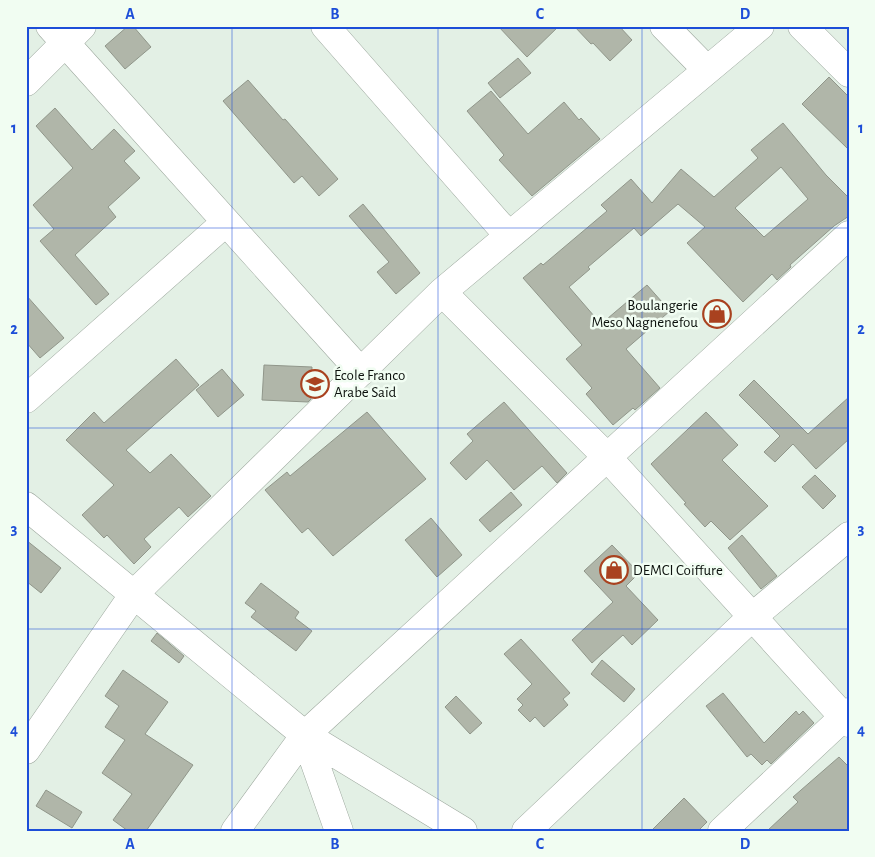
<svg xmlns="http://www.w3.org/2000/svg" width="875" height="857" font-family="'Alegreya Sans',sans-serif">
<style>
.building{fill:#b0b6a9;stroke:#90968a;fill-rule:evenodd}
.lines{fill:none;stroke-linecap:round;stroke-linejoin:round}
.minor-casing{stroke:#9ca79d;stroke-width:29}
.minor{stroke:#fff;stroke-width:28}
.grid{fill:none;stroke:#1d4ed8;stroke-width:1;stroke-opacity:0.55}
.labels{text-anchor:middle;stroke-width:5;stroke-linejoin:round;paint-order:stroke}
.poi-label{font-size:15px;fill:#0c110d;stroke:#f1fdf2;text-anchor:start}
.neatline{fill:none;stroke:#1d4ed8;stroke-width:2}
.grid-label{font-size:16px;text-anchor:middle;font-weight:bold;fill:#1d4ed8}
</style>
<rect width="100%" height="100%" fill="#e3f0e5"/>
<!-- building -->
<path class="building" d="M128 26H133L151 47 125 69 105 46Z
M498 26H559L527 57Z
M574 26H619L632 40 610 61 593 43 591 44Z
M518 58 531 73 500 98 488 83Z
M829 77 849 97V150L802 104Z
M248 80 283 120 285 119 338 179 319 196 302 176 294 183 223 101Z
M491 91 528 134 564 102 579 120 581 118 600 139 532 196 499 160 504 155 467 111Z
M55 108 92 150 114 129 135 151 124 161 140 178 108 207 116 217 75 255 109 294 96 305 40 241 54 229 33 205 73 168 36 126Z
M783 123 826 175 849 198V216L834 226 790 265 791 267 777 280 772 274 743 302 687 243 705 227 678 204 641 236 634 228 588 267 590 269 569 287 601 324 647 285 670 311 626 349 660 388 635 410 633 408 613 425 586 394 592 388 566 359 582 345 523 278 541 263 543 265 607 211 601 205 631 179 652 203 681 169 714 197 758 158 751 150ZM781 167 808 199 764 237 735 208Z
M363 204 420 273 396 294 377 272 389 262 349 216Z
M26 295 64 338 40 358 26 342Z
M176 359 199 385 126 450 150 473 171 454 211 496 188 517 179 507 144 539 151 547 134 564 107 535 104 538 82 515 114 485 66 440 94 412 104 423Z
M264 365 312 367 311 399 308 402 262 400Z
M222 369 244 395 218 417 196 390Z
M754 380 808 434 849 397V439L816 469 793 444 775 462 764 452 780 436 739 395Z
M504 402 567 473 557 483 542 466 514 490 487 460 466 480 450 463 473 441 467 434Z
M367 412 426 479 333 556 308 528 302 533 265 490 287 472 290 476Z
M706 412 738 445 722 460 768 506 730 540 711 521 705 527 684 504 686 503 651 464Z
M815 475 836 496 823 509 802 487Z
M511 492 522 505 490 532 479 520Z
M431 518 462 555 437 577 405 540Z
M742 535 777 576 761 589 728 548Z
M26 540 61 568 41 593 26 581Z
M612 545 639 573 626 586 658 620 632 645 623 635 592 663 572 640 613 602 584 571Z
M261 583 299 612 295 618 312 631 296 651 251 617 256 611 245 603Z
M157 633 184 656 179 663 151 641Z
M521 639 570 693 563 699 568 705 544 727 535 717 530 722 518 710 523 705 517 699 532 684 504 654Z
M602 660 635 689 624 702 591 674Z
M123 670 168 702 145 734 193 765 146 831H128L113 820 132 794 102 773 125 740 105 727 119 706 105 696Z
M723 693 764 743 796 711 799 715 803 711 814 723 771 764 767 760 762 765 751 754 747 757 706 706Z
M456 696 482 723 470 734 445 707Z
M839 757 849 767V831H767L798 802 793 797Z
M46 790 82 812 72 828 36 806Z
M684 798 707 822 698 831H651Z"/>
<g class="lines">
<defs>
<path id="minor" d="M50 26 361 372
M325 26 509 236
M664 26 707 70
M802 26 849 73
M26 82 82 26
M442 292 607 457 849 723
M26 399 226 222
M26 506 305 735 463 831
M305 735 339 831
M26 750 134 594 442 292 760 26
M235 831 305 735 849 235
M526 831 752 617 849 536
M722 831 849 712"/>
</defs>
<!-- minor casing -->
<use href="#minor" class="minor-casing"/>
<!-- minor -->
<use href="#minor" class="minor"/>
</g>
<!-- grid -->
<path class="grid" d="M232 26V831M438 26V831M642 26V831M26 228H849M26 428H849M26 629H849"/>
<!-- icons -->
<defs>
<symbol id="shop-ring" viewBox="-11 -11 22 22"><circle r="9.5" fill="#f1fdf2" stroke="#a9421f" stroke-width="1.5"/><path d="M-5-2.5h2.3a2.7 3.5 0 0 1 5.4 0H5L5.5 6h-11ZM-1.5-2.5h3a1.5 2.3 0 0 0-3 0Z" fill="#a9421f"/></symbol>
<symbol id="school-ring" viewBox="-11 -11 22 22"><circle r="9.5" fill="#f1fdf2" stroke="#a9421f" stroke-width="1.5"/><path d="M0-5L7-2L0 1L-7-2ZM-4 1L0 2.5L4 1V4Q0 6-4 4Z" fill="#a9421f"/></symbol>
</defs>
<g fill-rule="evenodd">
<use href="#shop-ring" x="701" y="298" width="32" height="32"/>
<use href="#school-ring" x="299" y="368" width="32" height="32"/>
<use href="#shop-ring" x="598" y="554" width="32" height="32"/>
</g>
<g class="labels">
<!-- poi labels -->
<g class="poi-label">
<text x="698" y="310" text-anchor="end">Boulangerie<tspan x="698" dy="17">Meso Nagnenefou</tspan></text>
<text x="334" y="380">École Franco<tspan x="334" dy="17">Arabe Saïd</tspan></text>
<text x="633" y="575">DEMCI Coiffure</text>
</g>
</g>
<!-- border -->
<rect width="875" height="857" fill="none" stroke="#f1fdf2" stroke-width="55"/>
<rect x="28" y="28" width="820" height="802" class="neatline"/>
<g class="grid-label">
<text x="130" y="19">A</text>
<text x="335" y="19">B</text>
<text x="540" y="19">C</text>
<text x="745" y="19">D</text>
<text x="14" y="133">1</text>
<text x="861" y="133">1</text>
<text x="14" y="334">2</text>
<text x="861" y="334">2</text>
<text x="14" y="534">3</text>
<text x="861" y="534">3</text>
<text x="14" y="735">4</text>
<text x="861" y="735">4</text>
<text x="130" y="849">A</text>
<text x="335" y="849">B</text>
<text x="540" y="849">C</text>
<text x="745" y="849">D</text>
</g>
</svg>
